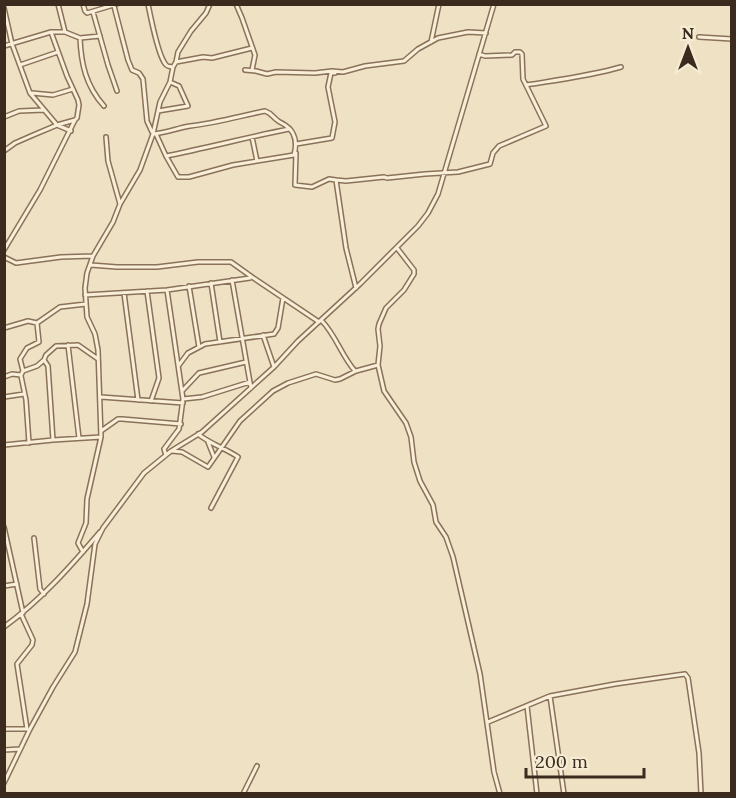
<svg xmlns="http://www.w3.org/2000/svg" width="736" height="798" font-family="Lora,serif">
<style>
.lines{fill:none;stroke-linecap:round;stroke-linejoin:round}
.street-casing{stroke:#8a725a;stroke-width:6}
.street{stroke:#f9eed7;stroke-width:3}
</style>
<rect width="100%" height="100%" fill="#efe1c4"/>
<g class="lines">
<defs>
<path id="street" d="M58 4 65 32
M83 4 85 11 87 13 117 4
M148 4C151 19 157 50 164 62 167 67 168 66 172 67
M236 4 242 18 255 55 252 70
M114 6 128 60 132 70 139 73 143 79 147 121 152 132
M4 8 12 44 30 93 57 125 71 131
M93 12 108 65 117 91
M699 37 732 39
M80 38C81 64 86 86 104 106
M431 42 439 4
M4 46 51 32H65L80 38 100 36
M176 62 203 57 212 58 252 48
M20 65 58 52
M245 70 256 71 267 74 276 72 315 73 332 71 343 72 365 66 404 61 418 49 438 38 468 32 486 33
M526 85C557 80 590 76 621 67
M32 93 53 95 73 89
M158 111 188 106 179 86 170 82
M4 117 19 111 44 110
M153 134C165 133 178 128 190 126 216 123 240 116 265 111 271 113 272 116 277 120 279 122 282 123 285 125 296 132 297 144 294 155L233 165 189 177H178L166 156 156 134
M106 137 108 161 120 204
M252 137 257 161
M296 144 332 138 335 122 328 87 331 73H335
M4 151 15 143 31 136 57 125 75 120 77 118 79 105 78 100 67 76 51 32
M296 153 295 185 312 187 329 179 336 180 346 248 356 288
M166 156C207 148 248 137 289 129
M336 180 346 181 384 177 387 178 425 174 458 172 490 164 493 153 499 146 546 126 523 79 522 54 520 52H515L512 55 485 56 479 54
M397 248 414 270V274L404 290 386 308 379 324 378 329 380 346 378 365 384 391 406 423 411 437 414 462 420 481 433 505 436 522 446 537 453 557 480 674 494 772 500 794
M4 250 40 190 75 120
M4 257 16 263 61 257 93 256
M91 265 117 267H157L198 262H231L252 277 319 322
M232 280 251 388
M211 283 220 342
M189 286 199 347
M147 291 159 378 151 401
M124 293 138 400
M85 295 167 290 250 278
M321 320C336 335 341 355 355 371
M4 328 28 321 37 323 60 307 86 304
M263 335 274 367
M68 345 79 438
M44 360 48 366 53 440
M179 365 188 353 205 344 274 334 278 328 283 298
M23 371 20 359 27 348 39 342 37 323
M21 376 26 400 29 443
M4 377 12 374 21 375 23 371 37 366 44 360 46 355 56 346 78 345 98 359
M183 390 199 373 246 362
M4 397 24 394
M101 397 183 403
M183 399 202 397 250 382
M101 431 118 419H122L181 424
M198 434C210 444 225 448 238 457L211 508
M208 442 214 457
M4 445 53 440 101 437
M172 451 182 452 208 467 240 421 273 391 288 383 316 374 335 380 340 379 356 371 378 365
M166 455 164 449 179 429 183 399 167 290
M4 527 23 613
M34 538 40 589 44 594
M83 552 78 543 86 523 87 499 101 437 98 350 95 334 87 317 85 288 87 273 93 256 113 222 120 204 140 170 153 134 160 102 170 82 173 67 176 62 178 52 191 31 206 13 210 4
M4 586 17 584
M21 614 33 640 32 645 17 664 27 729
M4 627C41 600 71 566 100 532
M550 696 564 794
M527 706 537 794
M488 722 550 696 615 684 685 674 688 678 699 753 701 794
M4 729H27
M4 750 20 749
M4 783 30 729 53 687 75 652 87 604 95 544 103 528 144 473 171 451 202 432 274 367 298 341 360 284 418 226 428 213 438 194 494 4
M243 794 257 766"/>
</defs>
<!-- street casing -->
<use href="#street" class="street-casing"/>
<!-- street -->
<use href="#street" class="street"/>
</g>
<!-- border -->
<rect width="736" height="798" fill="none" stroke="#3a2b1e" stroke-width="12"/>
<!-- north arrow -->
<g transform="translate(688 48)" stroke="#f6ebd3" stroke-width="4.5" paint-order="stroke">
<path d="M0-4.5L10 22L0 15L-10 22Z" fill="#3a2b1e"/>
<text y="-9" font-size="16" font-weight="bold" text-anchor="middle" fill="#3a2b1e">N</text>
</g>
<!-- scale -->
<path d="M526 768v9h118v-9" fill="none" stroke="#3a2b1e" stroke-width="3"/>
<text x="535" y="768" font-size="18" fill="#3a2b1e" stroke="#f6ebd3" stroke-width="4.5" paint-order="stroke">200 m</text>
</svg>
